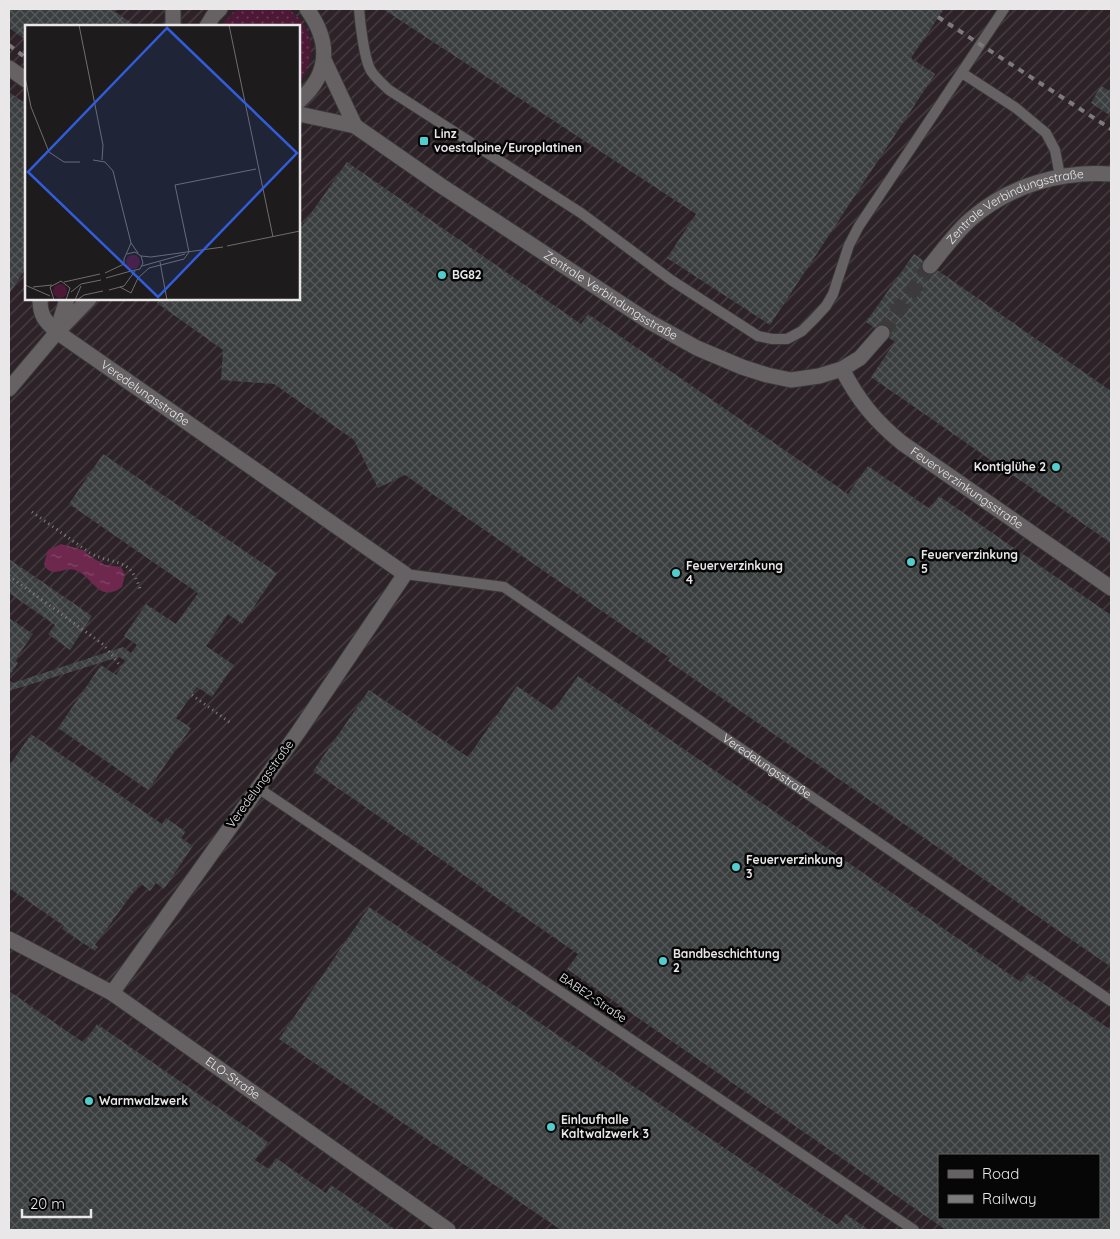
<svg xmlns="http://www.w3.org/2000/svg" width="1120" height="1239" font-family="Quicksand,sans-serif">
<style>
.industrial{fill:url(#industrial-furrows);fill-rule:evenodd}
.grass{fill:url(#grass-dots)}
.water{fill:url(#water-ripples)}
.building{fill:url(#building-cross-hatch);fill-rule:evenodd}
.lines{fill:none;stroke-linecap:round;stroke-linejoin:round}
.street-tunnel{stroke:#3c3a3b;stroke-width:15;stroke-dasharray:15 8;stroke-linecap:butt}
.lane-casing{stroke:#3a3838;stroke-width:12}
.street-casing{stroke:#3a3838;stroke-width:17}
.path{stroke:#838182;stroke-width:3;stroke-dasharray:1 4;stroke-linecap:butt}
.lane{stroke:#666264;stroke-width:10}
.street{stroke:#666264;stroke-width:15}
.rail{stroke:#7c7a7b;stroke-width:4;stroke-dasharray:6 6;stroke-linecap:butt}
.poi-dot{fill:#52cdcd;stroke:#070607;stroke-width:2}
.labels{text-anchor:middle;stroke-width:5;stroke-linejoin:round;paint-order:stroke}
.poi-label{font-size:12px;font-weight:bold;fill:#e9e7e8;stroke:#070607;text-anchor:start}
.street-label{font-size:12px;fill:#e9e7e8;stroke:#070607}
.inset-road{fill:none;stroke:#6f6d6e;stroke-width:1}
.view{fill:#315dda;fill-opacity:0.15;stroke:#315dda;stroke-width:2.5}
.inset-edge{fill:none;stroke:#e9e7e8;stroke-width:2.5}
</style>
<defs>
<pattern id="industrial-furrows" width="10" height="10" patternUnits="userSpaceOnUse" patternTransform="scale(1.25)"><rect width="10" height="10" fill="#2c2227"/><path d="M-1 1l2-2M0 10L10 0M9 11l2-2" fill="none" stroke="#4b4246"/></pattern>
<pattern id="grass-dots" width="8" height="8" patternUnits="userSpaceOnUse" patternTransform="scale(1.25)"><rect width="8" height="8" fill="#4d1835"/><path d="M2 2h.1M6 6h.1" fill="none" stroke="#673a52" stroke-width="1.8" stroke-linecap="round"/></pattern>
<pattern id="water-ripples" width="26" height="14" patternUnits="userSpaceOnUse" patternTransform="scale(1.25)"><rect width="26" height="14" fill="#6e284e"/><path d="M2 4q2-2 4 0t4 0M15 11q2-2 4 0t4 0" fill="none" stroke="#834768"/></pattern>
<pattern id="building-cross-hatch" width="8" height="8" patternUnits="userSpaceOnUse" patternTransform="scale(1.25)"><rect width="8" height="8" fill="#3a3e3e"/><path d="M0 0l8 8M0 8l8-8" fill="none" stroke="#565a5a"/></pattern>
</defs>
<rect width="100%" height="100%" fill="#1e1b1c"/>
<!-- industrial -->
<path class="industrial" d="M9 9H1111V1230H9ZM26 26H299V299H26ZM939 1155H1099V1218H939Z"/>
<!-- grass -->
<path class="grass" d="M240 9H288C315 27 318 59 299 83V26H221L232 13Z"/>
<!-- water -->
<path class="water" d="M61 544 83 550 93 558 105 565 121 567 125 575 122 587C98 604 94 577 75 570 64 566 51 580 44 564L48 550Z"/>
<!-- building -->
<path class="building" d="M9 9H111L136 26H26V40L9 28Z
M383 9H944L911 58 935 74 770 325 667 258 696 214Z
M1101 86 1110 91 1111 89V116L1091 103Z
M9 92 26 104V268L9 294Z
M347 162 581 324 588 314 848 494 868 466 930 509 939 496 1111 615V967L668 661 670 658 405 475 378 488 354 440 274 384 221 380 223 350 157 303 160 299H299V224L302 226Z
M914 254 1111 391V543L871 377 895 342 866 322Z
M103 454 277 573 242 624 228 614 206 646 234 665 212 697 197 687 176 718 191 728 148 790 58 728 101 665 116 675 126 661 119 657 9 691V680L13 683 123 647 131 653 137 645 124 636 146 604 176 624 198 593 69 504Z
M9 559 92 616 70 650 48 634 55 625 9 593Z
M9 618 33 634 15 660 18 663 9 677Z
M578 676 1021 982 1028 973 1111 1030V1230H946L567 969 578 954 313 771 369 690 468 757 517 686 553 711ZM939 1155H1099V1218H939Z
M31 734 162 824 166 818 186 832 181 838 193 846 164 889 156 883 150 891 140 883 95 945 98 947 95 951 62 929 64 926 9 888V766Z
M369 907 838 1225 846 1214 869 1230H561L279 1039Z
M9 991 84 1043 97 1024 268 1142 255 1160 269 1169 276 1158 326 1193 331 1185 396 1230H9Z"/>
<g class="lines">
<!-- street-tunnel -->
<path class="street-tunnel" d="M882 333 930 266"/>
<defs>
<g id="lane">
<path d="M359 9C360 22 364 57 370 69 374 77 382 83 389 90L581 213 671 280 758 336 772 339H787L802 331 814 319 826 306 833 294 849 245 859 226 1004 9"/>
<path d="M962 73 1016 108 1046 133 1055 150 1060 176"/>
<path id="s1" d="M405 574 504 587 1111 1001"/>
<path d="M258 788 914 1230"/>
</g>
<g id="street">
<path d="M173 9V26"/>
<path d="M207 26 213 16 220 9"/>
<path d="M324 60 355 126"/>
<path d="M9 68 26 80"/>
<path d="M299 101C330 74 331 42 307 9"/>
<path id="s2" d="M299 114 355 126 440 185 648 321 697 348 742 367 767 375 791 380 819 376 842 369 860 358 882 333"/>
<path id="s3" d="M930 266C943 250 956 232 971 219 1010 185 1061 171 1111 174"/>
<path id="s4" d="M40 299C40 316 45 321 57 332L405 574 299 731 112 993"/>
<path d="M58 328 67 299"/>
<path id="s5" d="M842 369C858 400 875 421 902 443L1111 588"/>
<path d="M9 389 57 332 89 299"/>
<path id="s6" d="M9 939 112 993 448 1230"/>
</g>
</defs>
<!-- lane casing -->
<use href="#lane" class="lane-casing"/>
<!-- street casing -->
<use href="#street" class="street-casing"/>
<!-- path -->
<path class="path" d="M32 512 90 553C117 567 130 555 141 592
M9 576 104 645 121 667
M192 695 232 724"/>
<!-- lane -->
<use href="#lane" class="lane"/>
<!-- street -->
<use href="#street" class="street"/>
<!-- rail -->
<path class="rail" d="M938 17 1111 129
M9 45 26 58"/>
</g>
<!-- markers -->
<g class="poi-dot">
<rect x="419" y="136" width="10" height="10" rx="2.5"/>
<circle cx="442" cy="275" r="5"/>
<circle cx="1056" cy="467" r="5"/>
<circle cx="911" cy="562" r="5"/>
<circle cx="676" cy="573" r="5"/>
<circle cx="736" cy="867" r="5"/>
<circle cx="663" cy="961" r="5"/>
<circle cx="89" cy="1101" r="5"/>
<circle cx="551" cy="1127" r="5"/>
</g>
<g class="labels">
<!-- poi labels -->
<g class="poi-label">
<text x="434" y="138">Linz<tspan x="434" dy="14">voestalpine/Europlatinen</tspan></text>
<text x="452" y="279">BG82</text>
<text x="1046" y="471" text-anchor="end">Kontiglühe 2</text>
<text x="921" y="559">Feuerverzinkung<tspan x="921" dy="14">5</tspan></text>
<text x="686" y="570">Feuerverzinkung<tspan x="686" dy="14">4</tspan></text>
<text x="746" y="864">Feuerverzinkung<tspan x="746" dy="14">3</tspan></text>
<text x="673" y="958">Bandbeschichtung<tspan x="673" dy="14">2</tspan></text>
<text x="99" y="1105">Warmwalzwerk</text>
<text x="561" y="1124">Einlaufhalle<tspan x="561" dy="14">Kaltwalzwerk 3</tspan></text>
</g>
<!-- street labels -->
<g class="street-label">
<text dy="4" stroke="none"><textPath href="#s3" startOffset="108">Zentrale Verbindungsstraße</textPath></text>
<text dy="4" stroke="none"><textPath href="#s2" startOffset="364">Zentrale Verbindungsstraße</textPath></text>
<text dy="4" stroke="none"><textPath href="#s4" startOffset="146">Veredelungsstraße</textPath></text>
<text dy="4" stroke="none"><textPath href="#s5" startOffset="175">Feuerverzinkungsstraße</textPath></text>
<text dy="4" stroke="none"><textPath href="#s1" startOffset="418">Veredelungsstraße</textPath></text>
<text transform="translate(260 784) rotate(-54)" y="4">Veredelungsstraße</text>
<text transform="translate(593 998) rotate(34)" y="4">BABE2-Straße</text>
<text dy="4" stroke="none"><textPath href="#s6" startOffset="264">ELO-Straße</textPath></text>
</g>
</g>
<!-- overview -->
<g transform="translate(25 25)">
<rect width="275" height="275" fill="#1e1b1c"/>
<path d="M101 237a7 7 0 1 1 14 0a7 7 0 1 1-14 0ZM28 266a7 7 0 1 1 14 0a7 7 0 1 1-14 0Z" fill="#4d1835"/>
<path class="inset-road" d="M54 0 78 120 77 135M204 0 248 212M0 52 6 82 24 127 39 137H55M68 135 80 137 88 146 106 218 113 228M202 221 275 206M164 227 150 160 231 144M102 229 110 227 116 231 118 238 115 244 106 246 99 239V234L106 218M116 231 126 232 198 222M135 237 142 275M117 241 160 229M80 248 99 239M81 253 106 246M39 257 75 249M0 260 25 271M8 262 27 260M95 262 106 268 113 253 124 243 159 234 164 227M84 265 99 261 110 246M46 267 56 259 76 255M29 275 25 262 36 256 45 263 41 275M50 275 56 261M52 275 59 270 78 266"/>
<path class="view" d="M142 3 272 128 133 272 3 147Z"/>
<rect width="275" height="275" class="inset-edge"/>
</g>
<!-- border -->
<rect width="1120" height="1239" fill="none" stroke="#e9e7e8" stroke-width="20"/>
<!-- legend -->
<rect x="938" y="1154" width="162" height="65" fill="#070607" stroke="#616061"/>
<rect x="948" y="1170" width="25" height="8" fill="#666264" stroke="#616061"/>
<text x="982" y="1179" font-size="15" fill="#e9e7e8">Road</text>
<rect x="948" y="1195" width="25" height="8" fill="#7c7a7b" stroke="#616061"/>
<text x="982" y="1204" font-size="15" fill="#e9e7e8">Railway</text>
<!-- scale -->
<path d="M22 1209v8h69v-8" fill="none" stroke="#e9e7e8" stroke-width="2.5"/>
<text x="30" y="1209" font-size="15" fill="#e9e7e8" stroke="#070607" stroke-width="4" paint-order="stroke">20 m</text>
</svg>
